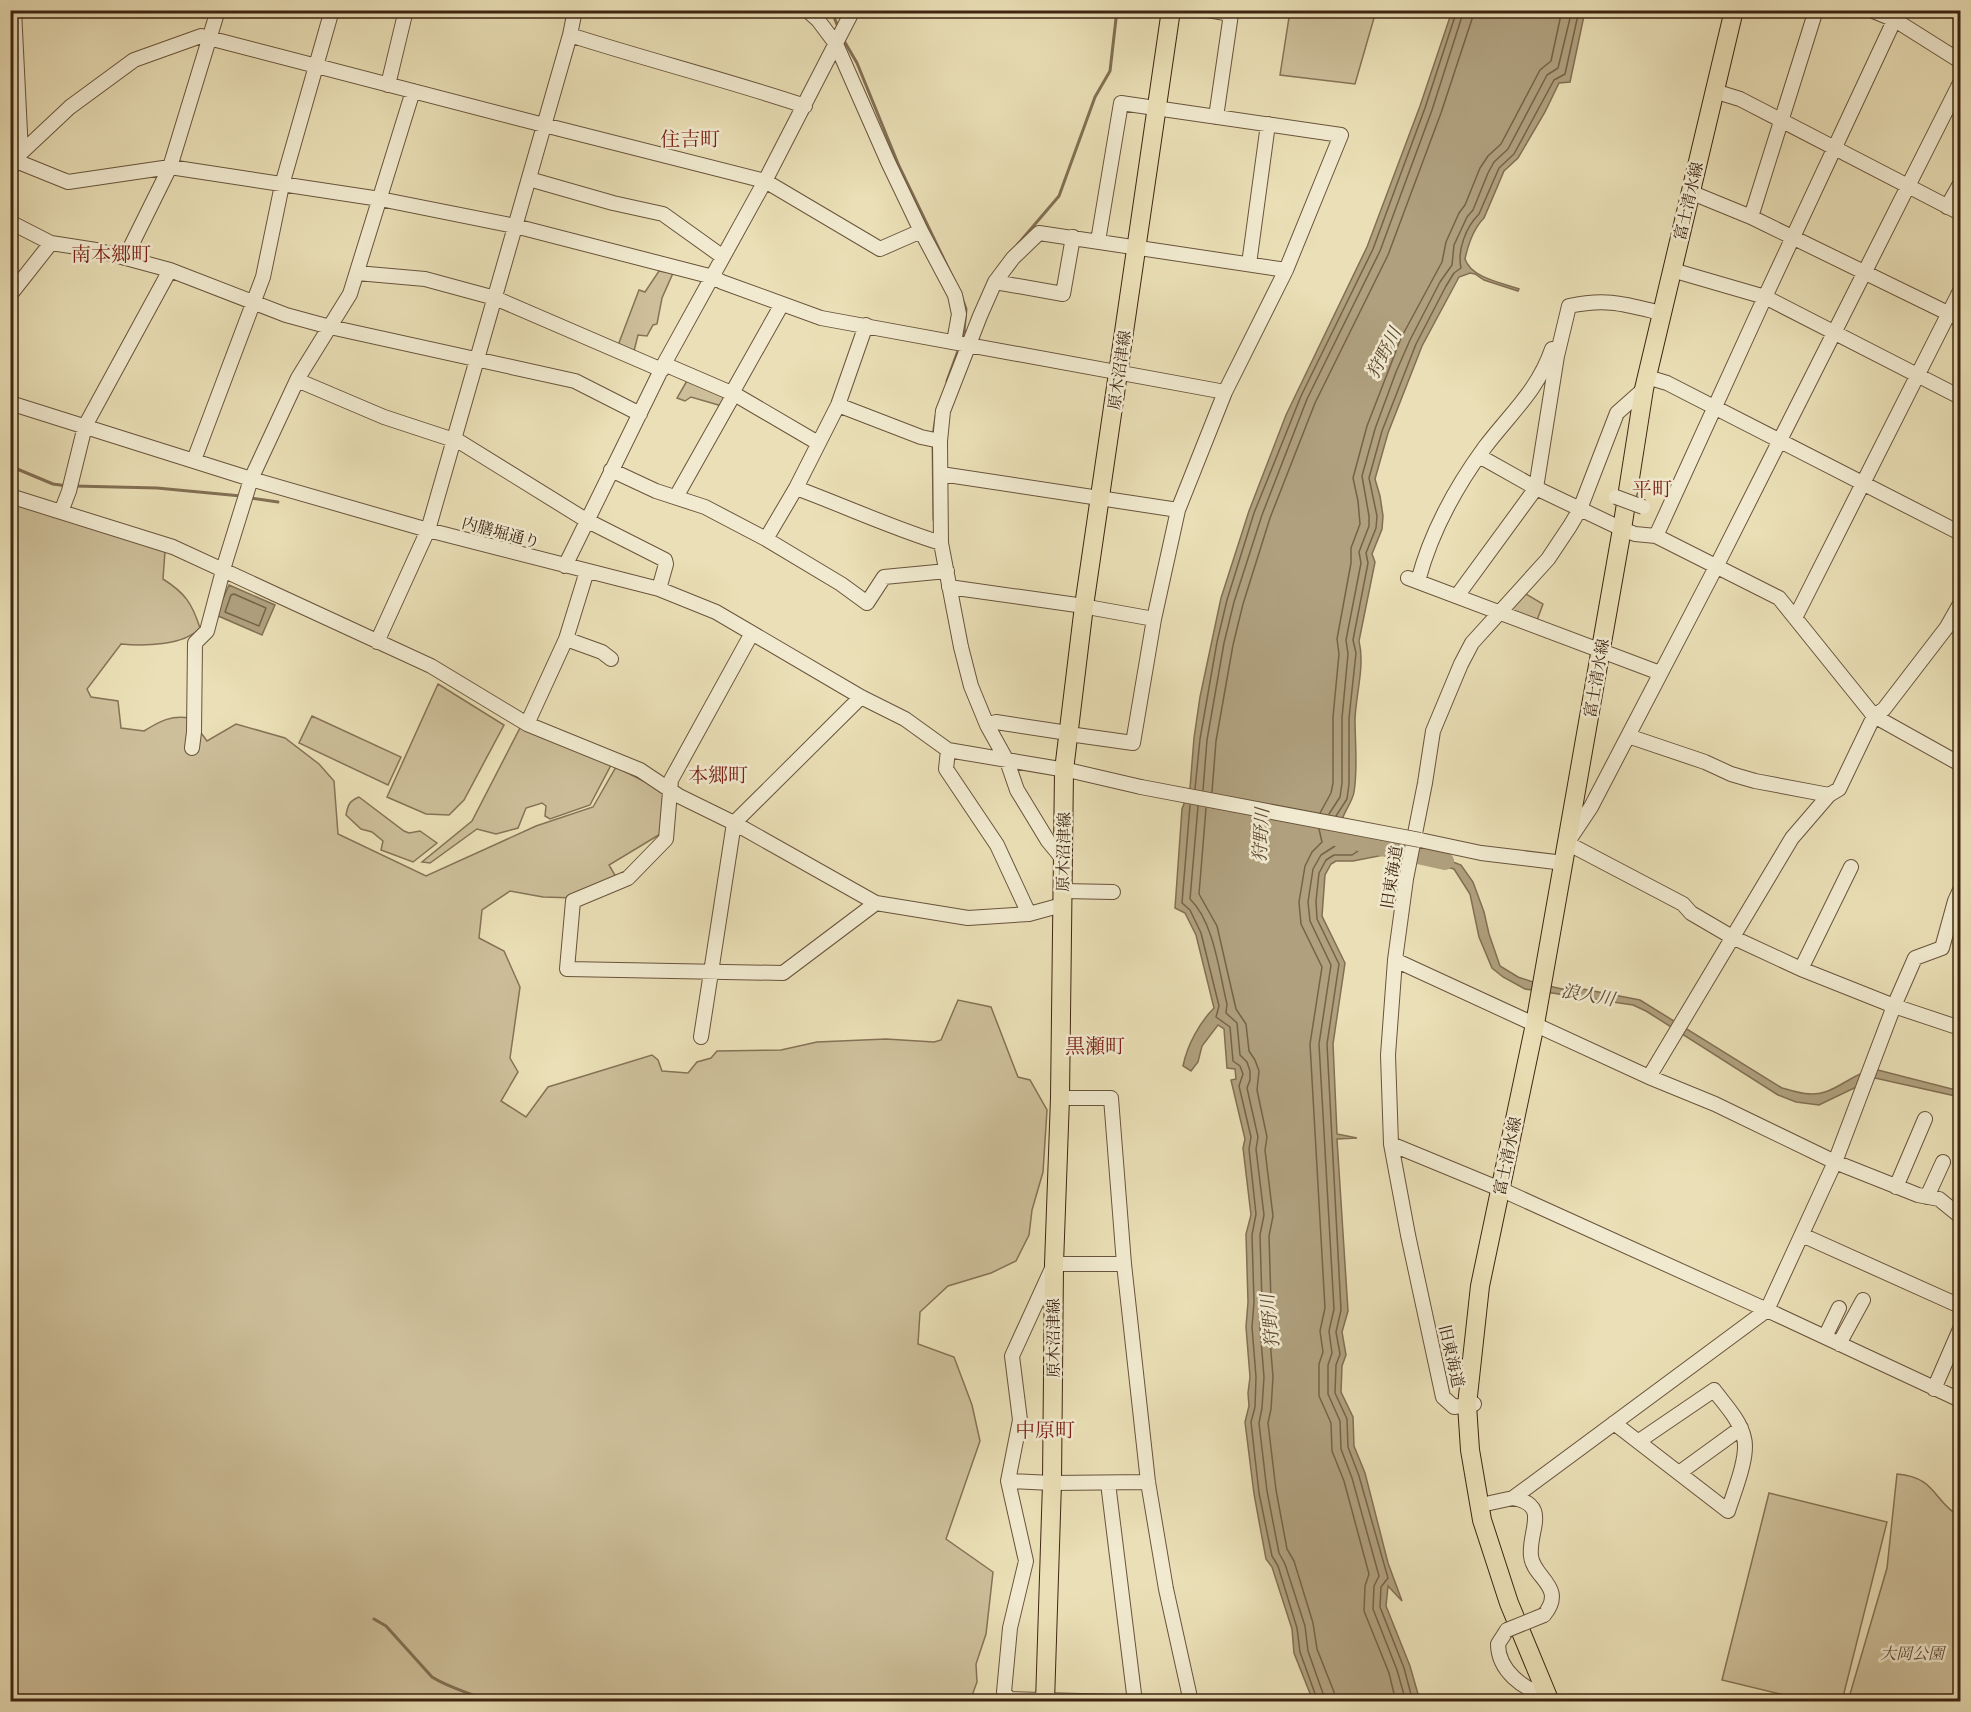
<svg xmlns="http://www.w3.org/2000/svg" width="1971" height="1712" font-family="'Libre Caslon Text','Noto Serif JP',serif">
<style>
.green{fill:#cdbf9a;stroke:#867256;stroke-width:1.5}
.water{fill:#b0a07e;stroke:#826f53;stroke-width:1.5}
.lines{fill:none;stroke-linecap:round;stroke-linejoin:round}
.shore{stroke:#776248;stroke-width:1.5}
.stream{stroke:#826f53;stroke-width:3}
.river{stroke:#b0a07e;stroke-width:18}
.minor-casing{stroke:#69543b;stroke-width:16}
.major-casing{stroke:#3e2512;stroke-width:20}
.minor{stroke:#f1ead0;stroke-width:14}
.major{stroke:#eadfb6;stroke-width:18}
.minor-bridge-casing{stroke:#69543b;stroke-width:16;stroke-linecap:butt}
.minor-bridge{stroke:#f1ead0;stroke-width:14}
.labels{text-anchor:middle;stroke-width:5;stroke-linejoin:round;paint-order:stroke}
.street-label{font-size:16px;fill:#3e2512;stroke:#f1ead0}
.park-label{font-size:16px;font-style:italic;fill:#624c34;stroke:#f1ead0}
.water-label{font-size:18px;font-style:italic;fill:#604a32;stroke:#f1ead0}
.quarter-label{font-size:20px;fill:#7a1f14;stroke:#f1ead0}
</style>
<rect width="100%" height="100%" fill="#eadfb6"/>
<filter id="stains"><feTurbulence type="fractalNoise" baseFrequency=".00333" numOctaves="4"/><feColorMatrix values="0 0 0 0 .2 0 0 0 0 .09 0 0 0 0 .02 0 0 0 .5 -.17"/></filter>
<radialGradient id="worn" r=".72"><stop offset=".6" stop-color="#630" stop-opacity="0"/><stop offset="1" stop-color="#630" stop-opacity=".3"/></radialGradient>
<!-- green -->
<path class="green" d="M1290 11H1376L1355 84 1280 75Z
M659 271 673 273 662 298 657 324 653 325 647 336 638 335 633 355 617 348 639 290 645 292Z
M688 379 729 394 722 406 691 397 685 401 677 398Z
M10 504 26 507 165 551 163 579C185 593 192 603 200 628 184 646 143 646 121 644L87 689 91 697 118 701 121 728 144 731C160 721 171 715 190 718L207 741 236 724 285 738 319 764 334 781 338 834 426 876 536 826 593 807 616 767 665 792 667 830 609 865 619 882 577 898 543 897 510 891 482 910 479 938 504 951 520 987 510 1058 518 1072 501 1101 526 1117 548 1087 652 1055 658 1060 662 1071 688 1073 697 1062 711 1058 717 1051 781 1050 817 1042 886 1039 934 1042 941 1040 958 1000 991 1007 1018 1077 1030 1080 1047 1110 1043 1172 1032 1210 1029 1235 1016 1261 991 1273 948 1286 920 1312 918 1344 954 1357 972 1405 980 1441 946 1539 993 1572 986 1634 976 1664 977 1682 970 1701H11Z
M1524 593 1543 604 1536 623 1513 614 1512 609Z
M438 684 504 725 464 800 449 815 426 814 387 797Z
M312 716 401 757 388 785 299 743Z
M521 726 611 765 590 805 550 819 545 816 546 806 542 803 526 808 518 828 496 834 477 829 430 863 422 862 472 821Z
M359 797 404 831 409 833 420 831 437 843 413 862 381 850 383 841 372 832 361 829 346 815C348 805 349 801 359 797Z
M1897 1474C1936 1477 1933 1501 1960 1517V1701H1848L1887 1568Z
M1769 1493 1887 1522 1842 1701H1809L1722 1680Z"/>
<!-- water -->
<path class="water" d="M1452 11H1585L1570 82 1559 83 1545 112 1518 158 1504 171 1484 218C1474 228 1468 245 1465 259 1471 278 1503 283 1519 289L1518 291 1484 280 1475 274 1470 273 1459 277 1422 346 1388 433 1375 479 1380 496 1383 516 1382 529 1372 554 1375 562 1359 641C1365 666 1356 693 1355 719 1355 743 1358 768 1354 792 1352 805 1338 817 1342 830 1344 839 1360 844 1368 848L1372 847 1383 849 1384 855 1353 861H1336L1331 864 1325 875 1322 916 1345 963 1333 1044 1337 1134 1357 1138 1337 1139 1348 1311 1342 1332 1346 1355 1342 1366 1341 1392 1353 1417 1354 1446 1365 1473 1388 1563 1402 1601 1388 1586 1386 1606 1410 1666 1420 1701H1313L1294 1653 1292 1629 1272 1567 1266 1559 1254 1494 1245 1422 1249 1406 1248 1393 1250 1377 1246 1327 1248 1302 1246 1234 1251 1215 1243 1148 1245 1139 1231 1080 1236 1079 1235 1069 1227 1068 1224 1029 1218 1025 1202 1046 1198 1062 1191 1071 1183 1066C1187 1046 1199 1023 1214 1008L1196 935 1185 913 1175 908 1182 809 1190 788 1194 738 1200 697 1221 598 1249 511 1286 415 1367 247 1420 106Z
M229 585 275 605 262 635 216 615Z
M1422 854 1448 860 1461 865 1473 882 1484 912 1489 934 1500 966 1518 977 1536 983 1562 989 1578 988 1640 1000 1782 1088C1796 1092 1811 1097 1825 1092 1843 1086 1855 1073 1874 1069L1960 1091V1097L1875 1078 1819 1105 1796 1102 1778 1095 1646 1011 1633 1005 1525 989 1503 977 1492 968 1479 937 1470 894 1454 869 1422 861Z"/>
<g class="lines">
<!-- shore -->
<path class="shore" d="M234 594 266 608 259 626 225 612 231 595Z
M1195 789 1200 739 1217 642 1227 600 1254 513 1301 396 1373 249 1425 108 1457 10
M1203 790 1207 740 1224 643 1234 602 1262 515 1307 399 1380 251 1432 110 1464 10
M1212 792 1216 741 1233 645 1243 604 1270 518 1315 403 1388 255 1441 113 1472 19 1473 10
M1190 805 1182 903 1190 910 1201 933 1219 1006 1216 1017 1230 1027 1233 1061 1240 1066 1243 1074 1239 1086 1251 1137 1249 1149 1256 1214 1252 1235 1254 1302 1252 1327 1256 1377 1255 1407 1251 1422 1259 1493 1272 1556 1278 1566 1297 1628 1300 1652 1318 1702
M1198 806 1190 899C1214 922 1219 972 1227 1004L1226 1013 1237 1023 1240 1055 1247 1062 1250 1071V1080L1247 1088 1258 1137 1256 1149 1264 1215 1260 1235 1262 1302 1260 1327 1264 1377 1262 1408 1259 1423 1267 1491 1279 1553 1285 1564 1305 1626 1308 1651 1326 1702
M1206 808 1199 894 1217 926 1236 1009 1246 1024 1249 1051 1255 1060 1259 1071 1257 1090 1267 1137 1265 1150 1273 1216 1269 1236 1271 1302 1269 1327 1273 1377 1271 1409 1268 1423 1276 1490 1287 1549 1294 1561 1313 1623 1317 1649 1334 1692 1335 1702
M1320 813 1331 793 1333 783V717L1339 654 1337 639 1351 563V548L1360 524 1358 501 1353 478 1367 426 1401 338 1442 262 1446 242 1459 213 1465 205 1480 168 1488 156 1501 144 1540 70 1551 61 1562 10
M1329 814 1340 797 1342 783V718L1348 654 1346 640 1361 563 1359 552 1369 526V516L1362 476 1375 429 1396 372 1410 340 1440 282 1452 265 1454 245 1467 217 1473 210 1488 173 1494 162 1508 149 1547 75 1558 68 1572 10
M1336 816 1347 799 1349 784V718L1356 653 1353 640 1368 563 1366 553 1376 528 1377 516 1369 478 1382 431 1416 344 1446 286 1454 273 1461 268C1457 250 1466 227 1479 214L1499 168 1514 154 1554 80 1565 74 1579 10
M1319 829 1322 842 1312 852 1305 866 1299 902 1301 924 1322 967 1310 1044 1325 1308 1320 1331 1323 1352 1319 1364V1396L1331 1423 1332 1451 1344 1481 1369 1574 1365 1586 1364 1611 1389 1673 1396 1702
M1328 831 1335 846 1321 855 1313 869 1308 902 1310 921 1331 965 1319 1044 1334 1309 1329 1331 1332 1353 1328 1365V1394L1340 1421 1341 1449 1352 1478 1379 1576 1374 1586 1373 1609 1397 1670 1406 1702
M1336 833 1341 840 1358 851 1352 855H1334L1326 860 1319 873 1316 901 1317 919 1339 964 1327 1044 1341 1310 1336 1332 1340 1354 1336 1365 1335 1393 1347 1419 1348 1447 1359 1476 1388 1578 1381 1587 1380 1607 1404 1668 1413 1702"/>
<!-- stream -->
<path class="stream" d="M828 10 834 17 838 27
M843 39 857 63 899 166 953 278
M1018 244 1059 196 1095 97 1110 71 1117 10
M962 298 966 309 964 331
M962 338 964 331 968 332 969 329
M947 381 959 348
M933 436 936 416
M933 443 934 520
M10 466 53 484 67 486
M74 486 157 488 241 496
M250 498 278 502
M374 1619 386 1626 432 1677C449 1688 471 1693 490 1702"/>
<!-- river -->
<path class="river" d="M1331 836 1445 861"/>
<defs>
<path id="minor" d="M14 10 21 153
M807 10 818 20 836 44 888 162 921 231 955 295 959 314 954 342
M1208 10 1231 14 1216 117
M1871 10 1895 20 1960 61
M570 35C648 60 727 80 805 106
M1960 83 1716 567 1591 807 1567 843 1683 904 1691 913 1732 937 1801 969 1894 1006 1960 1028
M388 85 406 10
M1714 91 1740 99 1960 213
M10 161H16L68 182 170 167 380 199 515 226 713 277 722 282 821 318 1225 392
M12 167 21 153 70 107 134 60 201 36 544 125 765 181 880 249 921 231
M529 179 613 203 663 214 723 257
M1690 192 1751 217 1960 319
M1947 207 1960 184
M1751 217 1816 10
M10 222 51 243 96 250 170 270 286 315 330 327 575 381 640 414
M125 258 170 167 218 10
M1249 264 1268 124
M1672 270 1765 297 1960 397
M357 273 425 279 495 298 662 370
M995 282 1063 294 1073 237
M10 295 51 243
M664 364 736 395 818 443
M1647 377 1667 383 1960 533
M297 380 384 417 460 442 586 520 665 560 666 564 659 589
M732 393 782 304
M10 403 251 479 428 530 659 589 716 612 861 697 905 719 948 750 1072 771 1141 787
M838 405 921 437 940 441
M1479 456 1536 488 1622 529 1635 534 1656 536 1779 598 1874 716 1960 764
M194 460 263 277 282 185 332 10
M611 470 656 491 705 507 766 539 841 584 867 603 884 577 947 571
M941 474 1178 510
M796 488C845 506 892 528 941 543
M10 496 173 547 431 666 527 724 640 770 679 796 734 823 876 903 968 918 1029 914 1062 905
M676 497 734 394
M61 512 69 491 85 426 170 270
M1656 536 1765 297 1899 10
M766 539 796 488 838 405 866 325
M565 566 664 364 765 181 853 10
M1408 578 1660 673
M1418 581C1431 532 1455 488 1485 447 1511 413 1538 390 1552 349
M949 587 1084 606
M1457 596 1536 488 1557 356 1569 306C1607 298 1624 304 1661 313
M1093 608 1154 619
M1795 618 1960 291
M752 633 671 780 666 839 628 878 573 901 567 969 783 973 876 903
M566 639 602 652 611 659
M377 642 428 530 570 35 575 10
M527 724 566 639 587 571
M987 725 996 722 1068 733
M1076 735 1133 743 1154 619 1178 510 1225 392 1286 270 1341 135 1121 103 1098 241
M1628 736 1705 762 1731 774 1755 781 1829 795
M192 748 194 732 195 643 207 631 225 563 251 479 298 378 350 294 413 91
M948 750 946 769 997 845 1029 914
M1420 840 1481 853 1564 863
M1062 858 1048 841 1017 790 1007 761 987 725 971 686 961 647 941 543 940 441 943 411 980 316 995 282 1013 258 1039 233 1286 270
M1063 891 1113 892
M1395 960 1649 1077 1715 1104 1835 1162 1918 1195 1939 1199 1960 1216
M1801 969 1851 867
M701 1037 734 823 861 697
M1649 1077 1792 838 1829 795 1839 789 1874 716 1884 709 1947 627 1960 604
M1060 1098H1111L1124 1264 1148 1482 1166 1589 1191 1702
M1391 1144 1500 1189 1767 1310 1960 1400
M1896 1187 1925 1119
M1927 1197 1943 1162
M1802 1235 1960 1306
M1825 1337 1839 1308
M1839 1344 1863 1300
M1934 1389 1960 1329
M1474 1404 1454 1407 1443 1397 1408 1235 1391 1144 1388 1055 1395 960 1406 879 1425 783 1433 731 1461 664 1472 643 1548 559 1570 526 1580 509 1617 413 1644 389
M1614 1423 1728 1511C1734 1492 1749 1456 1744 1438 1740 1420 1725 1405 1714 1390L1639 1441
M1679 1473 1741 1428
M1008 1481 1052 1483 1148 1482
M1108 1483 1135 1702
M1513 1498C1551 1505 1528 1531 1531 1556 1533 1578 1567 1587 1544 1615
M1490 1503 1513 1498 1767 1310 1835 1162 1894 1006 1915 958 1942 948 1955 901 1960 890
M1507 1630 1498 1644C1498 1670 1523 1690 1547 1695
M1115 1702 1009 1699 1004 1692 1010 1628 1026 1561 1008 1481 1020 1420 1012 1356 1054 1264H1124"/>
<path id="major" d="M1045 1702 1052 1483 1054 1264 1060 1098 1064 770 1084 606 1171 10
M1550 1702 1509 1603 1482 1520 1470 1450 1467 1405 1480 1286 1535 1024 1622 529 1644 389 1734 10"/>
</defs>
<!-- minor casing -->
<use href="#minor" class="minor-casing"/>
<!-- major casing -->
<use href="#major" class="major-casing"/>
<!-- minor -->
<use href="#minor" class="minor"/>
<!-- major -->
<use href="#major" class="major"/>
<defs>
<path id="minor-bridge" d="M1616 497 1643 507
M1141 787 1420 840
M1507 1630 1544 1615"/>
</defs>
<!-- minor-bridge casing -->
<use href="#minor-bridge" class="minor-bridge-casing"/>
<!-- minor-bridge -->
<use href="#minor-bridge" class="minor-bridge"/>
</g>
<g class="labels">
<!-- street labels -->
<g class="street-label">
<text transform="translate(1688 201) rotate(-77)" y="6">富士清水線</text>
<text transform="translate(1119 370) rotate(-82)" y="6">原木沼津線</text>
<text transform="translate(501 532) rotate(15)" y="6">内膳堀通り</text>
<text transform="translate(1596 678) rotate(-80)" y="6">富士清水線</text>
<text transform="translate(1063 852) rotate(-89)" y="6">原木沼津線</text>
<text transform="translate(1391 877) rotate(-81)" y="6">旧東海道</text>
<text transform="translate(1507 1156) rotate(-78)" y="6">富士清水線</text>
<text transform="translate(1053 1338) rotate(-90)" y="6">原木沼津線</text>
<text transform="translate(1452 1356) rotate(77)" y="6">旧東海道</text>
</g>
<!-- park labels -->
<g class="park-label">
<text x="1912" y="1659">大岡公園</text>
</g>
<!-- water labels -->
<g class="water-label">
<text transform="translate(1384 353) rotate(-63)" y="6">狩野川</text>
<text transform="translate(1261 835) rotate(-87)" y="6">狩野川</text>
<text transform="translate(1588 995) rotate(10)" y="6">浪人川</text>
<text transform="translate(1270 1321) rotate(-96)" y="6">狩野川</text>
</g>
<!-- quarter labels -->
<g class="quarter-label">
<text x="690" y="146">住吉町</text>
<text x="111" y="261">南本郷町</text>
<text x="1652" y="496">平町</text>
<text x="718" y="782">本郷町</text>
<text x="1095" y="1053">黒瀬町</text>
<text x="1045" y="1437">中原町</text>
</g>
</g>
<!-- margin -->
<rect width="1971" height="1712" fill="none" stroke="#eadfb6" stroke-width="36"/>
<rect x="12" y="12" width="1947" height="1688" fill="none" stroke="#3e2512" stroke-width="3"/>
<rect x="18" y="18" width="1935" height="1676" fill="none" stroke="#3e2512" stroke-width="1.5"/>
<rect width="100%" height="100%" filter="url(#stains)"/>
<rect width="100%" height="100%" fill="url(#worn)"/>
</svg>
